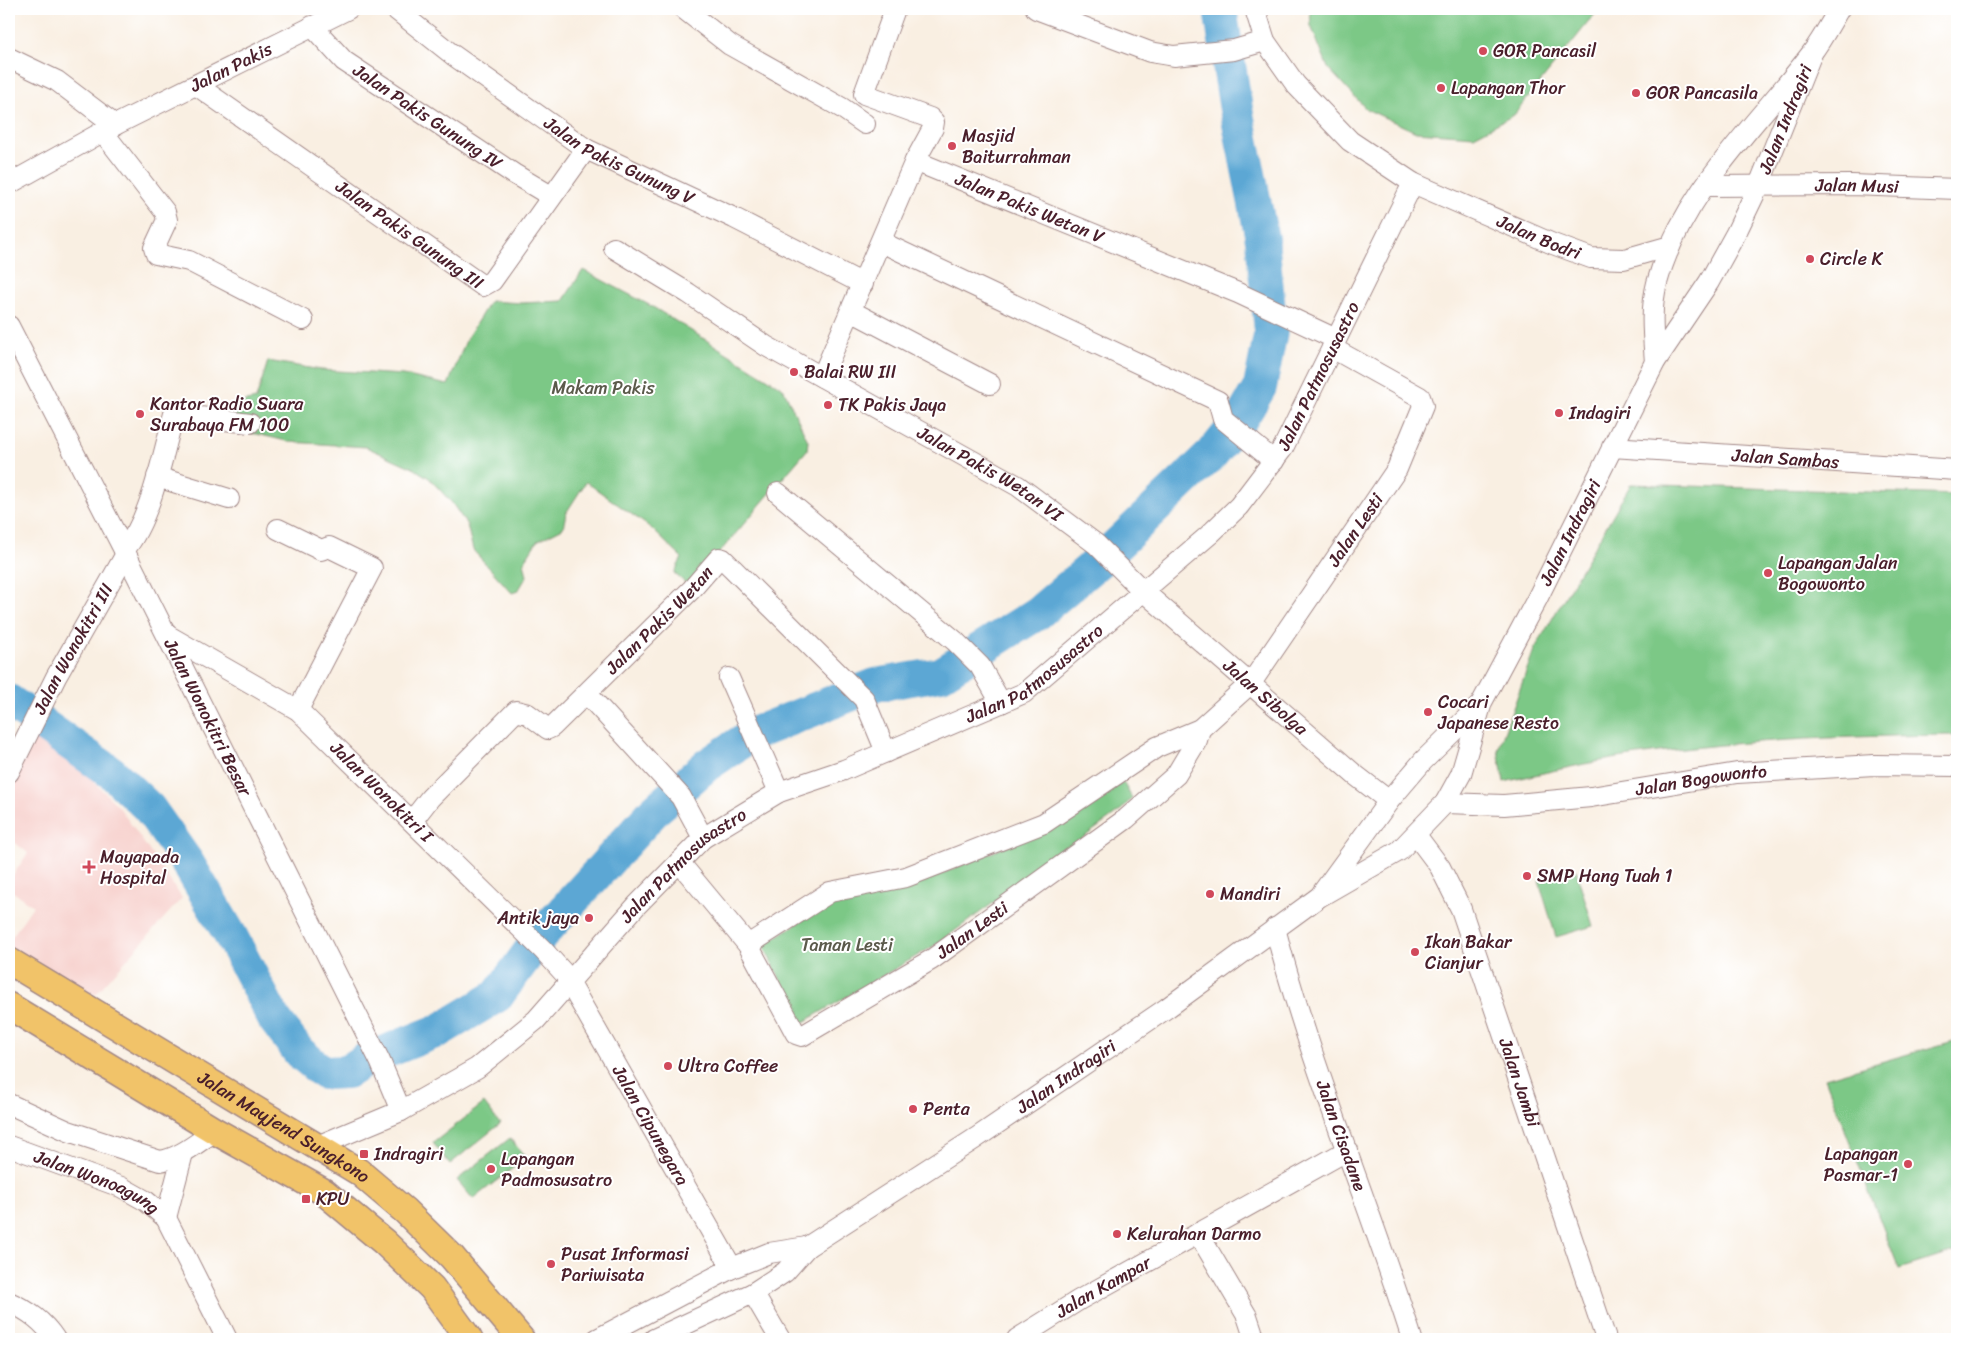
<svg xmlns="http://www.w3.org/2000/svg" width="1966" height="1348" font-family="Sriracha,sans-serif">
<style>
.built{fill:#f7d0cc}
.green{fill:#7bc886;stroke:#627458}
.lines{fill:none;stroke-linecap:round;stroke-linejoin:round}
.river{stroke:#5ba7d4;stroke-width:34}
.minor-casing{stroke:#a28786;stroke-width:22}
.major-casing{stroke:#a28786;stroke-width:29}
.minor{stroke:#fff;stroke-width:20}
.major{stroke:#f1c369;stroke-width:26}
.poi-dot{fill:#d1495b;stroke:#fff;stroke-width:2}
.labels{text-anchor:middle;stroke-width:4;stroke-linejoin:round;paint-order:stroke}
.poi-label{font-size:18px;fill:#4a1f2b;stroke:#fff;text-anchor:start}
.street-label{font-size:18px;fill:#4a1f2b;stroke:#fff}
.park-label{font-size:18px;fill:#5b5a4b;stroke:#fff}
</style>
<rect width="100%" height="100%" fill="#fff"/>
<filter id="ink" filterUnits="userSpaceOnUse"><feTurbulence type="fractalNoise" baseFrequency=".02" numOctaves="2"/><feDisplacementMap in="SourceGraphic" scale="10" xChannelSelector="R" yChannelSelector="G"/><feConvolveMatrix kernelMatrix="1 2 1 2 8 2 1 2 1" color-interpolation-filters="sRGB"/></filter>
<filter id="wash" filterUnits="userSpaceOnUse"><feTurbulence type="fractalNoise" baseFrequency=".0096" numOctaves="4" result="noise"/><feDisplacementMap in="SourceGraphic" scale="20" xChannelSelector="R" yChannelSelector="G"/><feGaussianBlur stdDeviation="1.12" result="paint"/><feColorMatrix in="noise" values="0 0 0 0 0 0 0 0 0 0 0 0 0 0 0 0 0 1.4 0 .05"/><feComposite in="paint" operator="in"/></filter>
<g filter="url(#wash)">
<rect width="100%" height="100%" fill="#f9efe2"/>
<!-- built -->
<path class="built" d="M31 737 74 762 119 807 182 898 95 995 9 946V941L33 906 9 889V881L28 853 9 838V786Z"/>
<!-- green -->
<path class="green" d="M1310 9H1599L1514 115 1474 136 1416 132 1366 109 1328 68 1311 26Z
M583 270 653 307 783 388 808 441 807 450 690 587 674 573 682 558 651 528 586 482 566 513 563 528 537 541 524 562 527 576 518 591 512 593 473 550 467 525 452 503 429 478 413 468 366 447 290 442 257 434 181 427V417L256 399 268 361 321 370 403 375 448 385 467 338 490 301 521 303 563 301Z
M1631 484 1957 495V735C1842 736 1726 740 1612 759 1575 765 1540 774 1504 782L1498 750 1534 650Z
M1123 782 1132 798 1120 811 934 946 802 1023 763 945 832 902 917 884 1043 831Z
M1576 870 1593 926 1556 937 1539 881Z
M1957 1040V1251L1899 1269 1825 1078Z
M484 1103 500 1124 450 1164 433 1143Z
M510 1138 526 1158 473 1199 457 1180Z"/>
<g class="lines">
<!-- river -->
<path class="river" d="M9 701 112 773 149 808 187 862 232 938 274 1019 299 1052 324 1073 347 1072 365 1060 440 1030 497 996 544 932 655 810 707 765 750 736
M755 733 875 685 941 674 1038 613 1105 556 1212 454 1243 416 1260 387 1271 331 1262 239 1236 109 1220 9"/>
</g>
</g>
<g filter="url(#ink)">
<g class="lines">
<defs>
<g id="minor">
<path id="s1" d="M395 9 453 55 586 149 734 218 863 284"/>
<path d="M684 9 730 45 842 108 865 124"/>
<path d="M1036 9 1150 52 1174 56 1234 50 1265 41"/>
<path id="s2" d="M1255 9 1265 41 1296 85 1350 141 1413 183 1553 244 1591 258 1624 259 1670 246"/>
<path id="s3" d="M312 26 344 61 514 174 551 196"/>
<path d="M9 58 57 81 115 125"/>
<path id="s4" d="M196 85 483 286 492 281 586 149"/>
<path d="M103 132 165 212 167 220 154 248 156 254 189 261 303 320"/>
<path id="s5" d="M915 161 1238 293 1336 339"/>
<path id="s6" d="M9 184 115 125 348 9"/>
<path id="s7" d="M1705 186 1852 185 1957 189"/>
<path d="M881 242 1218 401 1223 419 1274 461"/>
<path id="s8" d="M614 248 688 293 766 346 1018 486 1096 544 1143 591 1354 774 1389 801"/>
<path d="M851 311 990 384"/>
<path id="s9" d="M9 326 126 554 380 1061 401 1111"/>
<path d="M1655 362C1653 335 1650 309 1657 283 1682 192 1756 126 1811 54 1822 40 1830 24 1839 9"/>
<path d="M822 377 915 161 933 128 934 122 930 118 864 94 895 9"/>
<path id="s10" d="M1612 447 1957 470"/>
<path d="M157 477 229 499"/>
<path d="M778 493 955 641 980 666 1001 703"/>
<path d="M278 529 321 550 329 547 372 568 298 710"/>
<path d="M124 550C151 520 163 453 174 414L250 423"/>
<path id="s11" d="M167 635 298 710 543 950 571 981"/>
<path d="M729 678 779 792"/>
<path d="M588 695 681 797 703 838"/>
<path id="s12" d="M9 772 56 677 126 554"/>
<path id="s13" d="M1445 803 1504 805 1591 797 1737 773 1874 765 1957 766"/>
<path id="s14" d="M412 821 430 798 516 711 528 714 548 729 552 727 692 589 719 558 723 559 864 699 886 752"/>
<path id="s15" d="M1416 835 1440 867 1461 909 1606 1339"/>
<path id="s16" d="M679 862 748 945 796 1034 802 1036 931 960 1126 819 1176 775 1197 740 1200 729"/>
<path d="M1322 893 1389 801 1423 761 1481 704"/>
<path id="s17" d="M1275 928C1311 1068 1369 1202 1412 1339"/>
<path id="s18" d="M748 945 830 892 906 877 1044 823 1157 747 1200 729 1251 683 1397 469 1423 406 1420 397 1332 348"/>
<path id="s19" d="M569 982 732 1268"/>
<path d="M9 1104 68 1131 160 1161C180 1158 198 1142 215 1131"/>
<path id="s20" d="M9 1146 121 1187 146 1201 166 1218 227 1339"/>
<path id="s21" d="M315 1147 401 1111 477 1068 536 1020 637 905 703 838 779 792 844 770 1024 693 1209 535 1239 506 1283 448 1413 183"/>
<path d="M166 1218 183 1153"/>
<path d="M1198 1233 1247 1316 1252 1331 1251 1339"/>
<path d="M753 1293 780 1339"/>
<path d="M9 1302C29 1311 43 1321 55 1339"/>
<path d="M597 1339 732 1268 769 1253 807 1247"/>
<path id="s22" d="M654 1339 753 1293 785 1272 807 1247 976 1138 1167 1008 1319 897 1399 851 1445 803 1461 774 1482 702 1537 599 1655 362 1709 282 1736 233 1759 185 1812 53"/>
<path id="s23" d="M1017 1339 1079 1300 1348 1150"/>
</g>
<g id="major">
<path id="s24" d="M9 961 359 1172 405 1211 452 1257 521 1339"/>
<path d="M9 1006 215 1131 324 1192 384 1242 432 1288 469 1339"/>
</g>
</defs>
<!-- minor casing -->
<use href="#minor" class="minor-casing"/>
<!-- major casing -->
<use href="#major" class="major-casing"/>
<!-- minor -->
<use href="#minor" class="minor"/>
<!-- major -->
<use href="#major" class="major"/>
</g>
</g>
<!-- markers -->
<g class="poi-dot">
<circle cx="1483" cy="51" r="5"/>
<circle cx="1441" cy="88" r="5"/>
<circle cx="1636" cy="93" r="5"/>
<circle cx="952" cy="146" r="5"/>
<circle cx="1810" cy="259" r="5"/>
<circle cx="794" cy="372" r="5"/>
<circle cx="828" cy="405" r="5"/>
<circle cx="1559" cy="413" r="5"/>
<circle cx="140" cy="414" r="5"/>
<circle cx="1768" cy="573" r="5"/>
<circle cx="1428" cy="712" r="5"/>
<path d="M86.5 859.5h5v5h5v5h-5v5h-5v-5h-5v-5h5z"/>
<circle cx="1527" cy="876" r="5"/>
<circle cx="1210" cy="894" r="5"/>
<circle cx="589" cy="918" r="5"/>
<circle cx="1415" cy="952" r="5"/>
<circle cx="668" cy="1066" r="5"/>
<circle cx="913" cy="1109" r="5"/>
<rect x="359" y="1149" width="10" height="10" rx="2.5"/>
<circle cx="1908" cy="1164" r="5"/>
<circle cx="491" cy="1169" r="5"/>
<rect x="301" y="1194" width="10" height="10" rx="2.5"/>
<circle cx="1117" cy="1234" r="5"/>
<circle cx="551" cy="1264" r="5"/>
</g>
<g class="labels">
<!-- poi labels -->
<g class="poi-label">
<text x="1493" y="57">GOR Pancasil</text>
<text x="1451" y="94">Lapangan Thor</text>
<text x="1646" y="99">GOR Pancasila</text>
<text x="962" y="142">Masjid<tspan x="962" dy="21">Baiturrahman</tspan></text>
<text x="1820" y="265">Circle K</text>
<text x="804" y="378">Balai RW III</text>
<text x="150" y="410">Kantor Radio Suara<tspan x="150" dy="21">Surabaya FM 100</tspan></text>
<text x="838" y="411">TK Pakis Jaya</text>
<text x="1569" y="419">Indagiri</text>
<text x="1778" y="569">Lapangan Jalan<tspan x="1778" dy="21">Bogowonto</tspan></text>
<text x="1438" y="708">Cocari<tspan x="1438" dy="21">Japanese Resto</tspan></text>
<text x="100" y="863">Mayapada<tspan x="100" dy="21">Hospital</tspan></text>
<text x="1537" y="882">SMP Hang Tuah 1</text>
<text x="1220" y="900">Mandiri</text>
<text x="579" y="924" text-anchor="end">Antik jaya</text>
<text x="1425" y="948">Ikan Bakar<tspan x="1425" dy="21">Cianjur</tspan></text>
<text x="678" y="1072">Ultra Coffee</text>
<text x="923" y="1115">Penta</text>
<text x="374" y="1160">Indragiri</text>
<text x="1898" y="1160" text-anchor="end">Lapangan<tspan x="1898" dy="21">Pasmar-1</tspan></text>
<text x="501" y="1165">Lapangan<tspan x="501" dy="21">Padmosusatro</tspan></text>
<text x="316" y="1205">KPU</text>
<text x="1127" y="1240">Kelurahan Darmo</text>
<text x="561" y="1260">Pusat Informasi<tspan x="561" dy="21">Pariwisata</tspan></text>
</g>
<!-- street labels -->
<g class="street-label">
<text dy="6" stroke="none"><textPath href="#s6" startOffset="251">Jalan Pakis</textPath></text>
<text dy="6" stroke="none"><textPath href="#s3" startOffset="148">Jalan Pakis Gunung IV</textPath></text>
<text dy="6" stroke="none"><textPath href="#s22" startOffset="1726">Jalan Indragiri</textPath></text>
<text dy="6" stroke="none"><textPath href="#s1" startOffset="272">Jalan Pakis Gunung V</textPath></text>
<text dy="6" stroke="none"><textPath href="#s7" startOffset="152">Jalan Musi</textPath></text>
<text dy="6" stroke="none"><textPath href="#s5" startOffset="124">Jalan Pakis Wetan V</textPath></text>
<text dy="6" stroke="none"><textPath href="#s4" startOffset="261">Jalan Pakis Gunung III</textPath></text>
<text dy="6" stroke="none"><textPath href="#s2" startOffset="378">Jalan Bodri</textPath></text>
<text dy="6" stroke="none"><textPath href="#s21" startOffset="1295">Jalan Patmosusastro</textPath></text>
<text dy="6" stroke="none"><textPath href="#s10" startOffset="174">Jalan Sambas</textPath></text>
<text dy="6" stroke="none"><textPath href="#s8" startOffset="439">Jalan Pakis Wetan VI</textPath></text>
<text dy="6" stroke="none"><textPath href="#s18" startOffset="760">Jalan Lesti</textPath></text>
<text dy="6" stroke="none"><textPath href="#s22" startOffset="1259">Jalan Indragiri</textPath></text>
<text dy="6" stroke="none"><textPath href="#s14" startOffset="345">Jalan Pakis Wetan</textPath></text>
<text dy="6" stroke="none"><textPath href="#s12" startOffset="139">Jalan Wonokitri III</textPath></text>
<text dy="6" stroke="none"><textPath href="#s21" startOffset="876">Jalan Patmosusastro</textPath></text>
<text dy="6" stroke="none"><textPath href="#s8" startOffset="795">Jalan Sibolga</textPath></text>
<text dy="6" stroke="none"><textPath href="#s9" startOffset="439">Jalan Wonokitri Besar</textPath></text>
<text dy="6" stroke="none"><textPath href="#s13" startOffset="258">Jalan Bogowonto</textPath></text>
<text dy="6" stroke="none"><textPath href="#s11" startOffset="268">Jalan Wonokitri I</textPath></text>
<text dy="6" stroke="none"><textPath href="#s21" startOffset="471">Jalan Patmosusastro</textPath></text>
<text dy="6" stroke="none"><textPath href="#s16" startOffset="416">Jalan Lesti</textPath></text>
<text dy="6" stroke="none"><textPath href="#s22" startOffset="491">Jalan Indragiri</textPath></text>
<text dy="6" stroke="none"><textPath href="#s15" startOffset="270">Jalan Jambi</textPath></text>
<text dy="6" stroke="none"><textPath href="#s19" startOffset="165">Jalan Cipunegara</textPath></text>
<text dy="6" stroke="none"><textPath href="#s24" startOffset="321">Jalan Mayjend Sungkono</textPath></text>
<text dy="6" stroke="none"><textPath href="#s17" startOffset="218">Jalan Cisadane</textPath></text>
<text dy="6" stroke="none"><textPath href="#s20" startOffset="95">Jalan Wonoagung</textPath></text>
<text dy="6" stroke="none"><textPath href="#s23" startOffset="101">Jalan Kampar</textPath></text>
</g>
<!-- park labels -->
<g class="park-label">
<text x="603" y="394">Makam Pakis</text>
<text x="847" y="951">Taman Lesti</text>
</g>
</g>
<!-- margin -->
<rect width="1966" height="1348" fill="none" stroke="#fff" stroke-width="30"/>
</svg>
